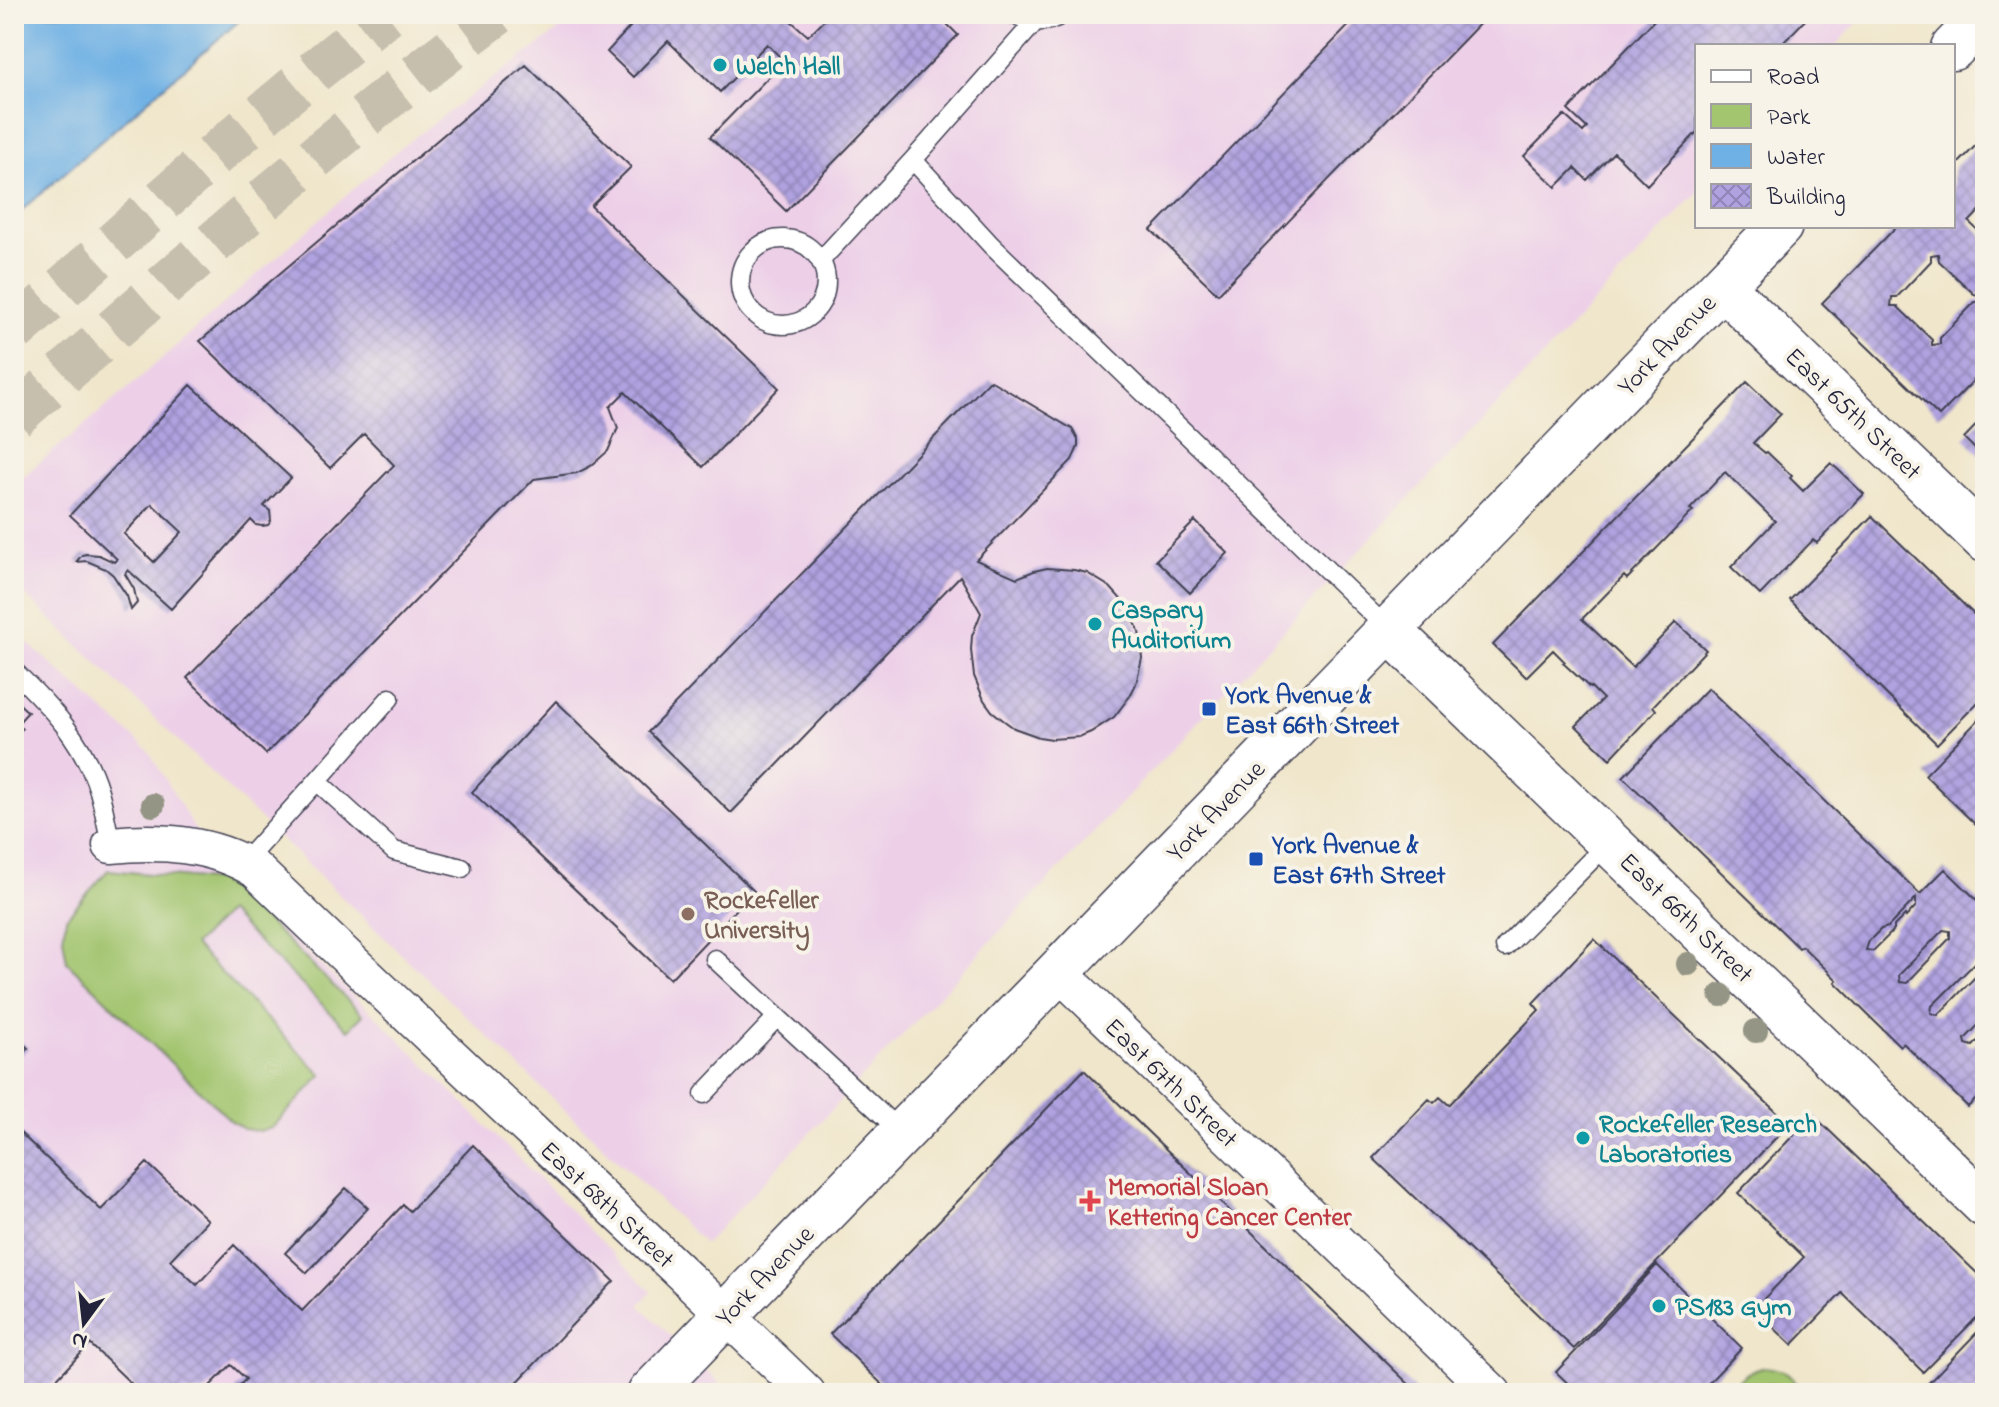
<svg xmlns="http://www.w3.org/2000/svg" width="1999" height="1407" font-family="'Indie Flower',sans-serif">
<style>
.built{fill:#edd0e8}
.park{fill:#a3c56f;stroke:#627455;stroke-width:2}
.water{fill:#6fb1e4;stroke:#486a90;stroke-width:2}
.building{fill:url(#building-cross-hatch);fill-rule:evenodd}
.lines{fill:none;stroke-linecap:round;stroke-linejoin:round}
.highway-tunnel{stroke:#c7bfae;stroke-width:44;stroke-dasharray:44 22;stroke-linecap:butt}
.lane-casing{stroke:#413f51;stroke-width:21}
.street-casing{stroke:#413f51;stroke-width:39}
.secondary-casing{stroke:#413f51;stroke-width:47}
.lane{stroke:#fff;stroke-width:18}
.street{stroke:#fff;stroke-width:36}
.secondary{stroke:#fff;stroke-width:44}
.tree{fill:#949585}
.culture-dot{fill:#0f9aa8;stroke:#f7f3e8;stroke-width:3}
.transit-dot{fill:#1a4fb4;stroke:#f7f3e8;stroke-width:3}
.education-dot{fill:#8d6e63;stroke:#f7f3e8;stroke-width:3}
.health-dot{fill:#e0444e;stroke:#f7f3e8;stroke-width:3}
.labels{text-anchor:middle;stroke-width:8;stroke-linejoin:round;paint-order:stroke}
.culture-label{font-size:26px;font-weight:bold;fill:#0d838f;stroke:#f7f3e8;text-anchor:start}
.street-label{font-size:26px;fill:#22223b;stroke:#f7f3e8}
.transit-label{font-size:26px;font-weight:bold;fill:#164399;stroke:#f7f3e8;text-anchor:start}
.education-label{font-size:26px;font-weight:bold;fill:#785e54;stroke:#f7f3e8;text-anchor:start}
.health-label{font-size:26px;font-weight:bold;fill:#be3a42;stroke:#f7f3e8;text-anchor:start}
</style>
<defs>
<pattern id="building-cross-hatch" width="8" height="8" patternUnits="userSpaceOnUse" patternTransform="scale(2)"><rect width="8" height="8" fill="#b0a2e0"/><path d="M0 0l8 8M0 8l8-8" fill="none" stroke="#8f84b7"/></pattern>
</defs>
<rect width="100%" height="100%" fill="#f7f3e8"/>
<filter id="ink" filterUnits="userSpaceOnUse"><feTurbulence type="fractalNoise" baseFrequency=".0125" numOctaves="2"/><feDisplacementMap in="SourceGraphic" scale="16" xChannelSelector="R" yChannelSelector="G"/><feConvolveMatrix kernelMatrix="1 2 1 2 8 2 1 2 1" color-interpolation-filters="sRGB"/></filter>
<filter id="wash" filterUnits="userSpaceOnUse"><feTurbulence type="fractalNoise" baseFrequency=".006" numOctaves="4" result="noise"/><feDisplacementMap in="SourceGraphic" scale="32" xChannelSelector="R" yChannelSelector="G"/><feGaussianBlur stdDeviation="1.8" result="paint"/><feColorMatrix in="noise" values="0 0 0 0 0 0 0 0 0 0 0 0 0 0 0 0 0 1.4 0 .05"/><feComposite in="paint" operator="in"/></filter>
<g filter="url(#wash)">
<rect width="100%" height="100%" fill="#f0e6cb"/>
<!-- built -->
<path class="built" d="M580 14H1866L1835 46H1697V193L705 1244 14 584V484L125 391 399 149Z
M14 631 148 750 220 872 380 1020 652 1292 639 1305 730 1393H14Z"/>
<!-- park -->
<path class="park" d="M108 870 221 881 239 894 363 1015 348 1030 228 912 194 945 322 1075 272 1128 259 1131 244 1129 231 1121 67 962 63 938 66 918Z
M1762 1367C1782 1368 1794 1375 1802 1393H1783C1773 1380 1759 1382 1748 1393H1725C1737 1381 1745 1372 1762 1367Z"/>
<!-- water -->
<path class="water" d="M14 14H247L14 217Z"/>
<g id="blocks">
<!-- building -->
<path class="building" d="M640 14H796L790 20 808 36 830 14H937L958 35 786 211 710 137 784 61 767 44 720 92 668 41 633 77 607 52 641 15Z
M1360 14H1489L1218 294 1151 230Z
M1660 14H1811L1780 46H1697V132L1647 185 1614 152 1587 180 1575 168 1556 187 1524 156 1564 115 1583 132 1587 128 1568 110Z
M526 65 631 167 591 206 779 388 703 467 625 392 610 407 618 428 608 451 591 466 577 473 534 479 266 754 187 678 394 465 364 434 330 468 200 341Z
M1985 136V205L1969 222 1985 237V369L1939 416 1822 303 1897 226H1953V169ZM1938 254 1939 261 1974 294 1980 295 1981 302H1975L1940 338V344L1932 345V340L1897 306H1891L1892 297H1897L1931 261V255Z
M990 380 1072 429 1078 440V447L1072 460 976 560 1017 578 1034 571 1047 568 1074 570 1087 573 1110 587 1128 607 1139 631 1142 658 1136 684 1130 696 1114 717 1091 732 1079 737 1052 739 1039 737 1014 728 1003 720 992 711 984 700 974 676 971 650 972 636 981 613 960 576 731 813 648 732Z
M1747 382 1781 414 1753 443 1765 453 1767 452 1792 476 1790 478 1803 491 1831 463 1864 494 1817 543 1813 540 1760 595 1731 567 1775 521 1725 472 1690 509 1693 511 1627 579 1624 576 1582 619 1633 667 1676 622 1706 650 1653 706 1656 710 1610 759 1576 726 1603 699 1591 687 1590 688 1563 663 1565 662 1553 650 1526 677 1493 645Z
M191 385 291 478 264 506 270 511 271 521 268 525 262 526 256 525 251 520 171 609 128 570 125 574 134 589 137 603 131 610 127 596 113 575 106 569 87 561 76 562 82 555 86 554 99 555 114 562 117 559 70 515ZM152 504 182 532 154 562 124 534Z
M1985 416V459L1964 438Z
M1872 516 1985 625V695L1937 744 1790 600Z
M1195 521 1228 553 1190 593 1156 560Z
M1708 688 1920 894 1945 869 1985 908V1018L1965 1039 1966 1044 1973 1046 1985 1033V1097L1981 1094 1968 1107 1903 1043 1900 1046 1868 1015 1835 982 1837 980 1802 946 1799 948 1623 777ZM1916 898V906L1906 917 1905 915 1894 926V930L1873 951 1866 950 1869 941 1881 929 1888 927ZM1943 930 1950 931V938L1907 983 1900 982 1899 975ZM1976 962H1981L1983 969 1938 1015 1931 1013 1932 1006Z
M14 699 28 712 17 724 22 729 14 737Z
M556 701 754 891 670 979 472 792Z
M1985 713V834L1925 775Z
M1594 939 1789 1124 1574 1349 1373 1158 1429 1099 1434 1103 1440 1097 1449 1105 1539 1010 1533 1003Z
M14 1035 28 1048 14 1062Z
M1084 1070 1418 1393H891L830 1334Z
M1813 1115 1985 1281V1309L1923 1372 1842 1293 1792 1345 1754 1309 1804 1257 1738 1193Z
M14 1127 101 1210 147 1163 208 1220 170 1260 197 1285 234 1245 302 1311 403 1205 410 1211 473 1145 614 1281 507 1393H232L246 1379 231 1365 203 1393H141L90 1344 43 1393H14Z
M346 1188 368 1208 307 1273 285 1253Z
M1657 1265 1742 1348 1699 1393H1578L1556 1372Z
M1985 1324V1393H1947L1942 1389 1938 1393H1919Z"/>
</g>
</g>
<g filter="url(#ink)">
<use href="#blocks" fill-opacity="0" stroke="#413f51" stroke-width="2"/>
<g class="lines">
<!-- highway-tunnel -->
<path class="highway-tunnel" d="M14 331C137 223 258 113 387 14
M14 417C172 279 328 139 497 14"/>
<defs>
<path id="lane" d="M1012 14C1031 22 1045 25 1063 14
M913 160 991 245 1389 630
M740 282a43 43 0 1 1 86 0a43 43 0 1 1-86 0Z
M821 260 913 160 1034 23
M14 671C50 706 84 741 99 791 104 808 107 827 111 845
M317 781 390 698
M244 862 317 781 394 851 462 868
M1505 947 1609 842
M715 959 777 1017
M704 1094 777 1017 902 1133"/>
<path id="street" d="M111 845C161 840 212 843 256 870 438 1046 625 1217 807 1393
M1058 971 1493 1393"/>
<path id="secondary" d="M1953 48 1985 15
M1722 286 1985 540
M1389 630 1985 1205
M650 1393 1780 226"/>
</defs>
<!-- lane casing -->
<use href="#lane" class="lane-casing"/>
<!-- street casing -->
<use href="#street" class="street-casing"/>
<!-- secondary casing -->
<use href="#secondary" class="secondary-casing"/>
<!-- lane -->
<use href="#lane" class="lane"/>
<!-- street -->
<use href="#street" class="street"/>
<!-- secondary -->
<use href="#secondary" class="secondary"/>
</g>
<!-- trees -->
<g class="tree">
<circle cx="153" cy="805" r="12"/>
<circle cx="1688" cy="964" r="12"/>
<circle cx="1721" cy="995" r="12"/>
<circle cx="1756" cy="1031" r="12"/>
</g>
</g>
<!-- markers -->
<g class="culture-dot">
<circle cx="720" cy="65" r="8"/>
<circle cx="1095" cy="624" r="8"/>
<circle cx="1583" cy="1138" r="8"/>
<circle cx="1659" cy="1306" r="8"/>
</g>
<g class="transit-dot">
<rect x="1201" y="701" width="16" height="16" rx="4"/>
<rect x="1248" y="851" width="16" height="16" rx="4"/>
</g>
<circle class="education-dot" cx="688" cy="914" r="8"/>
<path class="health-dot" d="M1086 1189h8v8h8v8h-8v8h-8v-8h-8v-8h8z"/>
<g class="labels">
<!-- culture labels -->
<g class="culture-label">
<text x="736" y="74">Welch Hall</text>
<text x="1111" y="618">Caspary<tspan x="1111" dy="30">Auditorium</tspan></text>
<text x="1599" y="1132">Rockefeller Research<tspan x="1599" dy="30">Laboratories</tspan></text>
<text x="1675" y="1315">PS183 Gym</text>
</g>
<!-- street labels -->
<g class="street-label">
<text transform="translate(1666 344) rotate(-46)" y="9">York Avenue</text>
<text transform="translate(1854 413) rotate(44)" y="9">East 65th Street</text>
<text transform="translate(1215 810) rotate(-46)" y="9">York Avenue</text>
<text transform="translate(1687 917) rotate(44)" y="9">East 66th Street</text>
<text transform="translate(1172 1082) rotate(44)" y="9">East 67th Street</text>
<text transform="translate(608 1204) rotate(43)" y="9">East 68th Street</text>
<text transform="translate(764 1275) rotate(-46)" y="9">York Avenue</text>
</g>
<!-- transit labels -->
<g class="transit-label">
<text x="1225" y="703">York Avenue &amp;<tspan x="1225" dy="30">East 66th Street</tspan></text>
<text x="1272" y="853">York Avenue &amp;<tspan x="1272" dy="30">East 67th Street</tspan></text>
</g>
<!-- education labels -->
<g class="education-label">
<text x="704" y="908">Rockefeller<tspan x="704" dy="30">University</tspan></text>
</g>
<!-- health labels -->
<g class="health-label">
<text x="1108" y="1195">Memorial Sloan<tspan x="1108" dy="30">Kettering Cancer Center</tspan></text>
</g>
</g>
<!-- margin -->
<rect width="1999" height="1407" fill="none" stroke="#f7f3e8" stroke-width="48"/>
<!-- legend -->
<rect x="1695" y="44" width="260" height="184" fill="#f7f3e8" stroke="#a29fa3" stroke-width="2"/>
<rect x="1711" y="70" width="40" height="12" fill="#ffffff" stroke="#a29fa3" stroke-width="2"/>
<text x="1767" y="84" font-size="24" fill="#22223b">Road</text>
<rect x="1711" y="104" width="40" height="24" fill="#a3c56f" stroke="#a29fa3" stroke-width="2"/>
<text x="1767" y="124" font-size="24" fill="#22223b">Park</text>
<rect x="1711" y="144" width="40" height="24" fill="#6fb1e4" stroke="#a29fa3" stroke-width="2"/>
<text x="1767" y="164" font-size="24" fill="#22223b">Water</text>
<rect x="1711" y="184" width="40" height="24" fill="url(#building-cross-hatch)" stroke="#a29fa3" stroke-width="2"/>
<text x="1767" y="204" font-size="24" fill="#22223b">Building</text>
<!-- north arrow -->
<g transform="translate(84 1323) rotate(195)" stroke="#f7f3e8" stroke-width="6" paint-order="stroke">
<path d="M0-6L14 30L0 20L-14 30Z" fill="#22223b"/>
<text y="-12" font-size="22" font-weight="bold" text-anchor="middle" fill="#22223b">N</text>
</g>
</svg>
